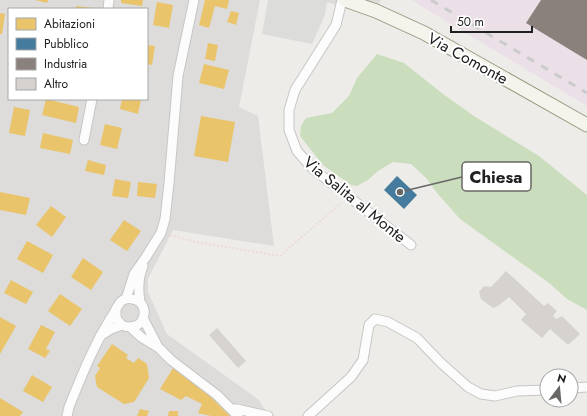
<svg xmlns="http://www.w3.org/2000/svg" width="587" height="416" font-family="Jost,sans-serif">
<style>
.residential{fill:#dddcda;fill-rule:evenodd}
.industrial{fill:#ece0e8}
.religious{fill:#dcdcda}
.forest{fill:#cadebd}
.homes{fill:#e9c46a}
.public{fill:#457b9d}
.industry{fill:#8a817c}
.building{fill:#d5d2d0}
.lines{fill:none;stroke-linecap:round;stroke-linejoin:round}
.street-casing{stroke:#c7c6c5;stroke-width:11}
.secondary-casing{stroke:#98997f;stroke-width:15}
.path{stroke:#ecdbd9;stroke-width:2;stroke-dasharray:2 2;stroke-linecap:butt}
.street{stroke:#fcfcfc;stroke-width:9}
.secondary{stroke:#f4f4ec;stroke-width:13}
.rail{stroke:#cbcbca;stroke-width:3;stroke-dasharray:8 8;stroke-linecap:butt}
.labels{text-anchor:middle;stroke-width:4;stroke-linejoin:round;paint-order:stroke}
.street-label{font-size:16px;fill:#202020;stroke:#fff}
.leader{fill:none;stroke:#686766;stroke-width:1.5}
.callout-dot{fill:#686766;stroke:#fff;stroke-width:1.5}
.callout{fill:#fff;stroke:#686766;stroke-width:1.5}
.callout-label{font-size:17px;text-anchor:middle;font-weight:bold;fill:#202020}
</style>
<rect width="100%" height="100%" fill="#eeece9"/>
<!-- residential -->
<path class="residential" d="M0 0H260L239 107 258 116 274 246 173 230 148 279V292L167 334 259 400 269 416H0ZM9 9H147V99H9Z
M318 0H381L373 14Z"/>
<!-- industrial -->
<path class="industrial" d="M411 0H587V106Z"/>
<!-- religious -->
<path class="religious" d="M268 0H320L327 1 325 15 312 44 262 34Z"/>
<!-- forest -->
<path class="forest" d="M377 54 404 63 443 94 474 116 539 156 587 195V310L567 299 549 283 460 219 437 193 426 178 411 164 393 162 378 171 368 180 357 186 351 185 323 165 300 136 301 126 306 118 332 113 349 96 357 78Z"/>
<!-- homes -->
<path class="homes" d="M35 0H48L47 3Z
M121 0H143L142 6 121 3Z
M205 0H229L227 9 215 6 209 28 199 25Z
M157 2 173 5 169 28 153 25Z
M76 6 94 8V9H76Z
M231 11 239 13 236 25 227 22Z
M0 13 5 14 2 34H0Z
M208 43 218 45 215 61 205 59Z
M147 45 155 46 152 65 147 64Z
M204 64 229 70 224 89 199 83Z
M46 99 79 107 76 123 42 115Z
M122 99H141L138 114 120 109Z
M14 107 30 110 25 136 9 133Z
M201 116 235 122 228 162 194 156Z
M105 124 122 128 117 149 100 145Z
M43 133 73 140 70 154 40 148Z
M88 160 106 165 104 175 85 171Z
M115 179 131 182 128 198 112 196Z
M138 182 157 184 155 198 137 196Z
M0 192 30 198 26 215 0 210Z
M51 206 66 217 52 237 36 225Z
M124 220 141 231 127 251 110 240Z
M27 241 53 255 43 273 17 259Z
M83 258 103 272 91 290 71 277Z
M11 280 33 292 26 304 4 293Z
M60 294 82 309 70 326 48 311Z
M0 317 16 326 0 354Z
M41 325 55 332 46 349 50 351 45 358 28 349Z
M112 344 128 355 126 358 134 363 138 358 147 364 149 378 134 402 124 404 97 387 95 376 100 368 97 366Z
M173 368 195 381 230 416H211L198 413 202 404 186 396 181 400 160 389Z
M32 375 52 387 43 402 23 391Z
M0 398 23 412 20 416H0Z
M140 409 149 411 147 416H137Z
M169 411H178V416H168Z"/>
<!-- public -->
<path class="public" d="M397 176 417 195 404 209 384 190Z"/>
<!-- industry -->
<path class="industry" d="M541 0H587V60L526 23Z"/>
<!-- building -->
<path class="building" d="M506 271 544 306 548 303 557 311 553 316 556 319 562 316 580 334 568 345 550 329 542 338 521 320 526 314 509 297 498 306 493 308 481 299 479 292 484 286 491 287Z
M217 328 246 361 238 368 209 335Z"/>
<g class="lines">
<defs>
<path id="street" d="M342 0 336 25 295 90 289 110V130L297 151 313 169 411 245
M108 9 109 0
M84 140 92 99
M126 299 134 274 146 257 161 233 165 219 169 183 178 76 194 0
M140 302C138 290 138 278 143 266
M143 318 158 347
M130 327 141 337 159 348 171 360 217 395 238 416
M100 336 111 329 122 325
M571 388 587 387
M231 409H237L268 416
M67 416 69 407C82 375 95 342 114 313 117 308 118 303 123 300 127 298 133 298 138 301 142 303 145 309 144 314 143 329 121 332 116 317 116 315 116 313 116 311
M308 416 351 377 363 360 369 325 375 319 388 322 417 338 441 363 468 387 481 394 495 396 517 391 547 390"/>
<path id="secondary" d="M345 0 376 11 424 33 587 125"/>
</defs>
<!-- street casing -->
<use href="#street" class="street-casing"/>
<!-- secondary casing -->
<use href="#secondary" class="secondary-casing"/>
<!-- path -->
<path class="path" d="M170 235 196 242 280 256 341 203"/>
<!-- street -->
<use href="#street" class="street"/>
<!-- secondary -->
<use href="#secondary" class="secondary"/>
<!-- rail -->
<path class="rail" d="M431 0 587 93"/>
</g>
<g class="labels">
<!-- street labels -->
<g class="street-label">
<text transform="translate(468 58) rotate(29)" y="6">Via Comonte</text>
<text transform="translate(355 199) rotate(39)" y="6">Via Salita al Monte</text>
</g>
</g>
<!-- callouts -->
<path class="leader" d="M400 192L462 177"/>
<circle class="callout-dot" cx="400" cy="192" r="4"/>
<rect class="callout" x="462" y="162" width="69" height="29" rx="4"/>
<g class="callout-label">
<text x="496" y="183">Chiesa</text>
</g>
<!-- legend -->
<rect x="8" y="8" width="140" height="92" fill="#ffffff" stroke="#a6a6a6"/>
<rect x="16" y="18" width="20" height="12" fill="#e9c46a" stroke="#a6a6a6"/>
<text x="44" y="28" font-size="12" fill="#202020">Abitazioni</text>
<rect x="16" y="38" width="20" height="12" fill="#457b9d" stroke="#a6a6a6"/>
<text x="44" y="48" font-size="12" fill="#202020">Pubblico</text>
<rect x="16" y="58" width="20" height="12" fill="#8a817c" stroke="#a6a6a6"/>
<text x="44" y="68" font-size="12" fill="#202020">Industria</text>
<rect x="16" y="78" width="20" height="12" fill="#d5d2d0" stroke="#a6a6a6"/>
<text x="44" y="88" font-size="12" fill="#202020">Altro</text>
<!-- north arrow -->
<g transform="translate(559 388) rotate(16)"><circle r="19" fill="#ffffff" stroke="#a6a6a6"/>
<path d="M0-3L7 15L0 10L-7 15Z" fill="#686766"/>
<text y="-6" font-size="11" font-weight="bold" text-anchor="middle" fill="#202020">N</text>
</g>
<!-- scale -->
<path d="M451 26v6h81v-6" fill="none" stroke="#202020" stroke-width="2"/>
<text x="457" y="26" font-size="12" fill="#202020" stroke="#ffffff" stroke-width="3" paint-order="stroke">50 m</text>
</svg>
